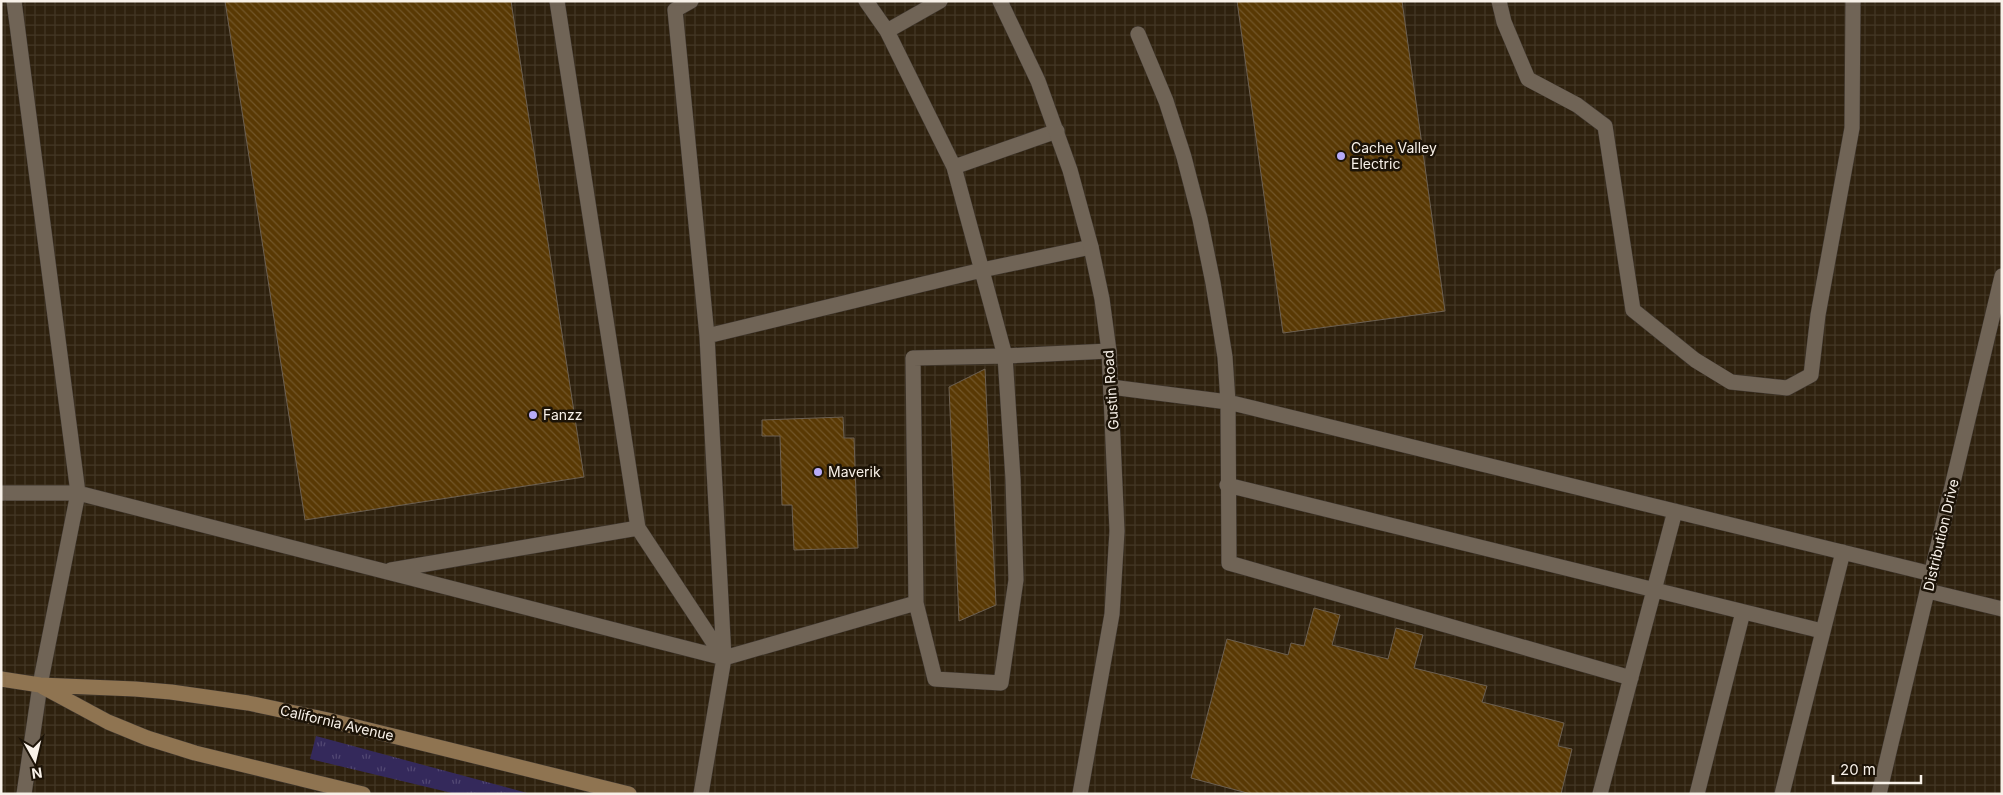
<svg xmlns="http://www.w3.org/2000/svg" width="2003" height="795" font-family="Inter,sans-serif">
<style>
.industrial{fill:url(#industrial-grid)}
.grass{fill:url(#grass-tufts)}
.building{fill:url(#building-back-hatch);stroke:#6c6052}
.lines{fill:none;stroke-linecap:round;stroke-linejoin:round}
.service-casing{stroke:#3e362f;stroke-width:16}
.minor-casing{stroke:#3e362f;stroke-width:16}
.secondary-casing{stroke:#3e362f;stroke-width:16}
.service{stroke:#706456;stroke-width:15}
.minor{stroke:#706456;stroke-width:15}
.secondary{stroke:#8f7451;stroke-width:15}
.poi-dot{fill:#b7abf8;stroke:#1c1307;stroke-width:2}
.labels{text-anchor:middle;stroke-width:5;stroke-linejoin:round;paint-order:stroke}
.poi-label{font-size:14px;fill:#f8f1e9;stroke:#1c1307;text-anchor:start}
.street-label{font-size:14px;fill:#f8f1e9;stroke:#1c1307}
</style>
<defs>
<pattern id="industrial-grid" width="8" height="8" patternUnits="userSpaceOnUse" patternTransform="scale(1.25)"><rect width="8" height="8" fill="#2e210e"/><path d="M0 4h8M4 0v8" fill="none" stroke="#433725"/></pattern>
<pattern id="grass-tufts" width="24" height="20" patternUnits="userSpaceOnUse" patternTransform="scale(1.25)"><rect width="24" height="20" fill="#34295b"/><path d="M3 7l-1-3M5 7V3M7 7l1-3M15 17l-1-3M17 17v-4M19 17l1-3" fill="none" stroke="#524873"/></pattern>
<pattern id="building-back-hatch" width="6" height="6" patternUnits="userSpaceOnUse" patternTransform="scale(1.25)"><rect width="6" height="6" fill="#593904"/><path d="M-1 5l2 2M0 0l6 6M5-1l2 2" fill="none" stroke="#725629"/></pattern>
</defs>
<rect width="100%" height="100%" fill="#261d10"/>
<!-- industrial -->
<path class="industrial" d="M1 1H2002V794H1Z"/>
<!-- grass -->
<path class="grass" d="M316 736 531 794H456L310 759Z"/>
<!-- building -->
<path class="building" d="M225 1H511L584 477 305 520Z
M1237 1H1402L1445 311 1283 333Z
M985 369 996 605 959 621 949 387Z
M843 417 844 438H854L858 548 794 550 792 505H782L780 436H762V420Z
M1314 608 1340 615 1332 645 1388 659 1396 628 1423 635 1414 668 1487 686 1482 702 1564 723 1558 746 1572 749 1561 794H1251L1191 778 1227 639 1288 655 1291 643 1304 646Z"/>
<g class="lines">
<defs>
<path id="service" d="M557 1 638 528 723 657
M691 1 675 10 707 336
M866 1 887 31 954 167 1005 356 913 358 916 603
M1499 1 1504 22 1528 79 1577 105 1605 126 1633 310 1695 360 1731 382 1787 388 1811 375 1818 315 1852 128 1853 1
M887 31 940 1
M1138 34 1166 101 1184 157 1200 219 1213 283 1225 357 1228 402 1229 563 1631 678
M954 167 1057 131
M1111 387 1228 402 1932 574
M1227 485 1822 631
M1 493H78L14 1
M391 570 638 528
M1928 591 2002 609
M724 658 707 336 982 270 1091 247
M40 685 78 493 724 658
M701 794 724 658 916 603 935 679 1001 683 1016 580 1013 479 1005 356 1109 351
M1600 794 1675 511
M1697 794 1743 612
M1782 794 1843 552"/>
<path id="minor" d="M1000 1 1038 81 1070 170 1091 247 1102 299 1109 351 1117 531 1112 614 1080 794
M24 794 40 685
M1879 794 2002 276"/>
<path id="secondary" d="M1 679 40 685 135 689 171 692 248 703 328 720 629 794
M43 687 108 722 147 738 195 753 363 794"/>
</defs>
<!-- service casing -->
<use href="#service" class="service-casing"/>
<!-- minor casing -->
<use href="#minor" class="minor-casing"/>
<!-- secondary casing -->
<use href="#secondary" class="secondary-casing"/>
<!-- service -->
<use href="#service" class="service"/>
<!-- minor -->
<use href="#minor" class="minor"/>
<!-- secondary -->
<use href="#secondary" class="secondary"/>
</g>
<!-- markers -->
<g class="poi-dot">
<circle cx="1341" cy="156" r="5"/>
<circle cx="533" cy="415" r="5"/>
<circle cx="818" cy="472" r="5"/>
</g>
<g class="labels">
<!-- poi labels -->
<g class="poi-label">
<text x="1351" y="153">Cache Valley<tspan x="1351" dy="16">Electric</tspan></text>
<text x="543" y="420">Fanzz</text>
<text x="828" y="477">Maverik</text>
</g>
<!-- street labels -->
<g class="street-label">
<text transform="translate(1111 390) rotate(-94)" y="5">Gustin Road</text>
<text transform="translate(1941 535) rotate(-77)" y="5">Distribution Drive</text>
<text transform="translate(337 723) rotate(13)" y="5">California Avenue</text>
</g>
</g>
<!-- border -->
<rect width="2003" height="795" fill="none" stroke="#f8f1e9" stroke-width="5"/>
<!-- north arrow -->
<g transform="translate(35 760) rotate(172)" stroke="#1c1307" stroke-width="4" paint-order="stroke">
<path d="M0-4L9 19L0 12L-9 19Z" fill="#f8f1e9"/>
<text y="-8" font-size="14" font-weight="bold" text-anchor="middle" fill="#f8f1e9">N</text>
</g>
<!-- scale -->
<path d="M1833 775v8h88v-8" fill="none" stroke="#f8f1e9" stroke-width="2.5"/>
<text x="1840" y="775" font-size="15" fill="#f8f1e9" stroke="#1c1307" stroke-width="4" paint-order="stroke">20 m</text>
</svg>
